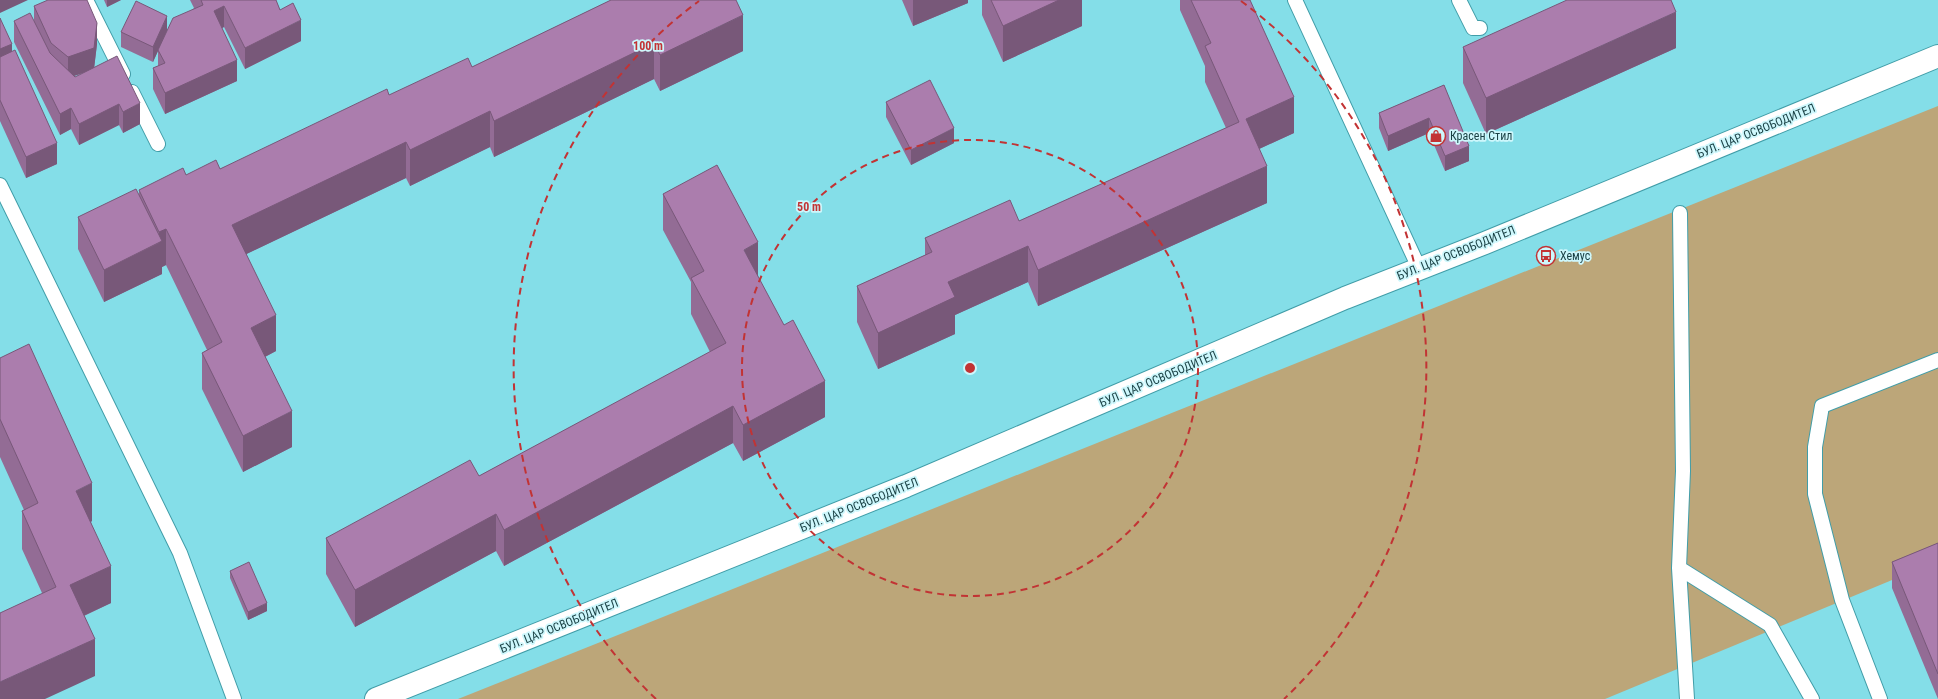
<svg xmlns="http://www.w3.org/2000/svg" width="1938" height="699" font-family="'Roboto Condensed',sans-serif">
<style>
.green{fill:#bca679}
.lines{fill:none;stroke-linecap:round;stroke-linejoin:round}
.lane-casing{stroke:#419da8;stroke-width:16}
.secondary-casing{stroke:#419da8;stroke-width:24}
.lane{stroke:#fff;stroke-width:14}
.secondary{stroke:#fff;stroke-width:22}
.wall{fill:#936c95;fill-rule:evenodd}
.shaded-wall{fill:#785879}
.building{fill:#ab7dad;stroke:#785879}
.ring{fill:none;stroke:#c23334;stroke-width:2;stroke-dasharray:7 5}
.labels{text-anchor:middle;stroke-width:3.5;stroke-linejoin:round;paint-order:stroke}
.street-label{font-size:12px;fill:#183f43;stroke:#cdf7fc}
.poi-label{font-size:12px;fill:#183f43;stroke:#cdf7fc;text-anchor:start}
.centre{fill:#c23334;stroke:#cdf7fc;stroke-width:2}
.ring-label{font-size:12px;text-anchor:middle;font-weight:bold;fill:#c23334;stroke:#cdf7fc;stroke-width:3.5;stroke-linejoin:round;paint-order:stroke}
</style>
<rect width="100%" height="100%" fill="#84dee8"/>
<!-- green -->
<path class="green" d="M1938 106V561L1605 699H458Z"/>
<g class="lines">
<defs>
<path id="lane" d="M86 0 123 74
M1295 0 1419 268
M1459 0 1473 28H1480
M132 92 158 144
M0 185 180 553 234 699
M1680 213 1683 471 1679 568 1687 699
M1679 568 1770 625 1812 699
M1880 699 1842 600 1815 494V447L1822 406 1938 360"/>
<path id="secondary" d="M376 699 906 486 1345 298 1485 243 1938 56"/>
</defs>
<!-- lane casing -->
<use href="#lane" class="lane-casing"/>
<!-- secondary casing -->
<use href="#secondary" class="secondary-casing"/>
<!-- lane -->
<use href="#lane" class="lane"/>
<!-- secondary -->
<use href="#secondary" class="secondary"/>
</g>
<!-- wall -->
<path class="wall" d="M104 0H121L107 7Z
M190 0H276L280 10 301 41 245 69 224 27 222 28 237 81 165 114 153 89V68L158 66V50L194 8Z
M611 0 743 51 660 91 654 79 494 157 490 147 410 186 406 178 246 254 276 351 265 357 292 447 243 472 202 389V353L207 350 166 265 162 267V274L104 302 78 249V217L139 195V190L186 175 220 169 389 95 472 67Z
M902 0H968V3L913 26Z
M982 0H1082V26L1003 62 982 15Z
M1180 0H1250L1294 133 1259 149 1267 203 1038 306 1028 282 955 315V334L878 369 857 322V286L925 255V238L1019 221 1226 128 1205 82V66L1180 10Z
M34 6 97 44 94 68 140 124 123 133 119 125 79 145 71 129 60 135 14 42V21H34ZM87 72 75 77 74 76Z
M0 18 12 52 57 164 26 178 0 121Z
M167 31 153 62 121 47V32Z
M1463 47 1676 48 1486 134 1463 83Z
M1444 85 1469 161 1445 171 1429 133 1388 151 1379 128V113Z
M886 102 954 143 911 165 886 117Z
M663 194 758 277 825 417 743 461 733 443 504 566 496 551 355 627 326 574V538L479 476 710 352 691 314V282L663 230Z
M0 358 92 521 91 522 111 603 84 616 95 676 42 593 22 549V511L24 510 0 457Z
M1938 543V699L1892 588V562Z
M230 571 267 611 248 620 230 578Z"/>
<!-- shaded-wall -->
<path class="shaded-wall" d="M0 0H28L0 13Z
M107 0H121L107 7Z
M913 0H968V3L913 26Z
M1059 0H1082V26L1003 62V26Z
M224 6V27L214 32V11Z
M1676 12V48L1486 134V98Z
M743 15V51L660 91V55Z
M167 16V31L153 62V47Z
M301 20V41L245 69V48Z
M97 23V44L94 69 68 78V57Z
M654 43V79L494 157V121Z
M12 44V65L0 71V49Z
M237 60V81L165 114V93Z
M1294 97V133L1246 155V119Z
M140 103V124L123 133V112Z
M119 104V125L79 145V124Z
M71 108V129L60 135V114Z
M490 111V147L410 186V150Z
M1429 118V133L1388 151V136Z
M954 128V143L911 165V150Z
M406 142V178L232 261V225Z
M57 143V164L26 178V157Z
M1469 146V161L1445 171V156Z
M1267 166V203L1038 306V270Z
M166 229V265L162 267V274L104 302V270L159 243V232Z
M758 242V278L744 250Z
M1028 246V282L955 315V334L878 369V333L948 282Z
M276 315V351L251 364V328Z
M825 381V417L743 461V425Z
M733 406V443L504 566V530Z
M292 411V447L243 472V436Z
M92 483V521L76 528V491Z
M496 514V551L355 627V590Z
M111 566V603L70 622V585Z
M267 603V611L248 620V612Z
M95 639V676L45 699H0V682Z"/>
<!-- building -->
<path class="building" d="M48 0H87L97 23 94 48 68 57 51 43 34 6Z
M201 0H276L280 10 293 3 301 20 245 48 224 6 214 11 237 60 165 93 153 68 165 63 158 50 173 18 203 5Z
M611 0H736L743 15 660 55 654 43 494 121 490 111 410 150 406 142 232 225 276 315 251 328 292 411 243 436 202 353 222 342 166 229 159 232 139 190 183 168 186 175 216 160 220 169 387 89 389 95 468 58 472 67Z
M991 0H1059L1003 26Z
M1191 0H1250L1294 97 1246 119 1267 166 1038 270 1028 246 948 282 955 297 878 333 857 286 932 252 925 238 1010 200 1019 221 1239 122 1205 46 1211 43Z
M1567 0H1671L1676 12 1486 98 1463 47Z
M136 1 167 16 153 47 121 32Z
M30 13 50 53 75 77 117 56 140 103 123 112 119 104 79 124 71 108 60 114 14 21Z
M0 18 12 44 0 49Z
M15 50 57 143 26 157 0 100V57Z
M930 80 954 128 911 150 886 102Z
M1444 85 1469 146 1445 156 1429 118 1388 136 1379 113Z
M717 165 758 242 744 250 784 325 793 320 825 381 743 425 733 406 504 530 496 514 355 590 326 538 470 460 479 476 726 343 691 278 704 271 663 194Z
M136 189 162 241 104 270 78 217Z
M29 344 92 483 76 491 111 566 70 585 95 639 0 682V613L56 587 22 511 38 503 0 419V358Z
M1938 543V674L1892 562Z
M249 562 267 603 248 612 230 571Z"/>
<!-- distance rings -->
<g class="ring">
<circle cx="970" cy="368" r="228"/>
<path d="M656 699A456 456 0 0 1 699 1M1241 1A456 456 0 0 1 1284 699"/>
</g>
<!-- icons -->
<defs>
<symbol id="shop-ring" viewBox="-11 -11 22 22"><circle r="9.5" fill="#cdf7fc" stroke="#c23334" stroke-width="1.5"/><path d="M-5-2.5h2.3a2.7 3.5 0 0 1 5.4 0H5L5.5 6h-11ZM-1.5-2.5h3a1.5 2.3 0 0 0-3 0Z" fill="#c23334"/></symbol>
<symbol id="bus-ring" viewBox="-11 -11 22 22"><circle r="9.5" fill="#cdf7fc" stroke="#c23334" stroke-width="1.5"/><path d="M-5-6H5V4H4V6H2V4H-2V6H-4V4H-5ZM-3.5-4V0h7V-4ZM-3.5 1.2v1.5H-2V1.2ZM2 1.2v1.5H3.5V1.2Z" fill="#c23334"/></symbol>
</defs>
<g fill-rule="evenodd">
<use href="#shop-ring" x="1425" y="125" width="22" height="22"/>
<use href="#bus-ring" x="1535" y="245" width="22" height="22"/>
</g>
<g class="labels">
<!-- street labels -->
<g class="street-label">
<text transform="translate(1756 131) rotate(-22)" y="4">БУЛ. ЦАР ОСВОБОДИТЕЛ</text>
<text transform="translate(1456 253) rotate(-22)" y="4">БУЛ. ЦАР ОСВОБОДИТЕЛ</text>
<text transform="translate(1158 379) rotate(-23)" y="4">БУЛ. ЦАР ОСВОБОДИТЕЛ</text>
<text transform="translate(859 505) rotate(-22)" y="4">БУЛ. ЦАР ОСВОБОДИТЕЛ</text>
<text transform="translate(559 626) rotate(-22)" y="4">БУЛ. ЦАР ОСВОБОДИТЕЛ</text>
</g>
<!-- poi labels -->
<g class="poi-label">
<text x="1450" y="140">Красен Стил</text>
<text x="1560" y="260">Хемус</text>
</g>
</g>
<circle cx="970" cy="368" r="6" class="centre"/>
<g class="ring-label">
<text x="648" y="50">100 m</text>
<text x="809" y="211">50 m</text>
</g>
</svg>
